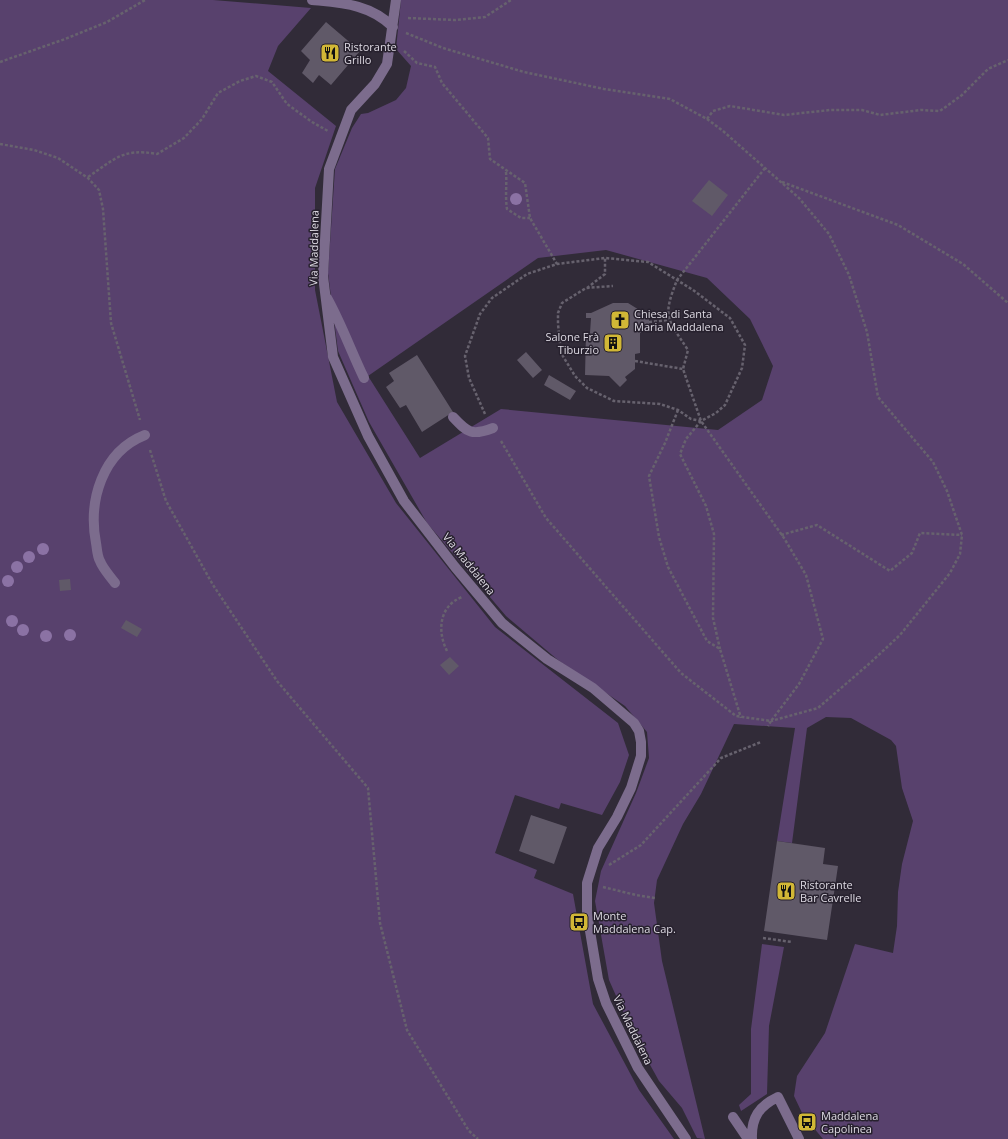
<svg xmlns="http://www.w3.org/2000/svg" width="1008" height="1139" font-family="'Open Sans',sans-serif">
<style>
.green{fill:#58416d;fill-rule:evenodd}
.building{fill:#605968}
.lines{fill:none;stroke-linecap:round;stroke-linejoin:round}
.path{stroke:#67626e;stroke-width:2.5;stroke-dasharray:3 2;stroke-linecap:butt}
.minor{stroke:#7c6c8d;stroke-width:10}
.tree{fill:#8b72a4}
.labels{text-anchor:middle;stroke-width:3;stroke-linejoin:round;paint-order:stroke}
.poi-label{font-size:11px;fill:#dedae3;stroke:#27212e;text-anchor:start}
.street-label{font-size:11px;fill:#dedae3;stroke:#27212e}
</style>
<rect width="100%" height="100%" fill="#312b38"/>
<!-- green -->
<path class="green" d="M0 0H213L311 8 278 46 268 71 336 126 315 188V290L337 402 396 503 495 627 618 723 629 755 620 782 602 815 561 803 559 809 515 795 495 853 537 870 534 878 573 894 593 1004 639 1090 674 1139H0Z
M401 0H1008V1139H823L803 1115 794 1096 797 1076 825 1033 855 944 893 953 897 926 898 892 902 864 913 821 902 788 896 746 891 740 851 718 826 717 807 728 792 843 777 841 795 728 734 724 701 794 683 824 657 880 654 903 662 961 705 1139 697 1138 682 1108 659 1081 633 1034 609 980 595 901 601 871 636 793 649 758 647 732 625 706 558 660 506 616 427 523 369 422 338 351 328 273 335 169 352 128 361 114 368 113 396 100 406 88 411 66 396 49ZM606 250 707 278 750 319 773 366 762 400 718 430 501 409 420 458 368 376 538 258Z
M762 944 784 947 769 1026 767 1094 741 1111 739 1105 751 1094V1029Z"/>
<!-- building -->
<path class="building" d="M326 22 360 51 331 85 319 75 313 83 302 73 310 60 301 51Z
M709 180 728 195 712 216 692 201Z
M613 303H628L649 316V327L640 333V353L635 354V369L625 377 627 380 620 387 609 376 585 375 586 333H590L591 318H586V313H591Z
M526 352 542 370 533 378 517 360Z
M417 355 453 412 422 432 406 405 400 408 386 387 394 381 389 373Z
M549 375 576 391 570 400 544 385Z
M70 579 71 590 60 591 59 580Z
M126 620 142 629 137 637 121 628Z
M450 657 459 666 449 675 440 665Z
M531 815 567 827 554 864 519 851Z
M777 841 825 848 823 864 838 866 827 940 764 931Z"/>
<g class="lines">
<!-- path -->
<path class="path" d="M408 18 455 20 485 17 511 0
M406 33 443 48 524 72 604 89 670 99 707 119 723 131 799 198 829 234 849 275 867 332 878 397 933 462 947 491 962 535 960 554 950 573 900 635 870 663 818 708 771 721
M404 51 417 63 435 67 442 83 488 138 490 159 525 183 530 218 557 264
M0 62 65 39 107 22 145 0
M707 119 713 111 730 106 784 115 830 110H862L880 115 921 110 940 111 962 95 988 69 1008 60
M0 144 34 150 58 158 88 178 99 190 103 209 111 323 140 420
M765 168 677 280C662 318 667 318 688 350L683 369 701 421 784 538 806 575 823 639 799 684 771 721
M506 172C507 184 505 196 507 209L521 218H530
M88 177C115 159 122 148 157 154L184 138 202 119 218 93 240 81 256 76 272 82 287 104 312 122 328 131
M782 182 898 225 963 264 1008 303
M587 288 605 274V258
M649 322 668 320
M635 361 683 369
M678 410 665 443 649 476 659 537 668 567 707 641 720 649 741 718
M485 414 469 378 465 356 480 314 492 298 527 274 557 264 605 258 648 262 693 290 730 318 745 345 742 368 725 405 716 413 701 421 691 419 678 410 660 404 614 401 587 388 575 376 561 353 558 324V313L562 303 586 288 613 286
M701 421 686 439 680 454 706 506 714 534 713 618 720 649
M501 441 546 518 681 673 736 716 771 721 768 726
M150 450 166 501 213 585 277 681 368 788 380 923 407 1030 469 1131 478 1139
M781 535 817 525 890 571 912 553 920 533 962 535
M447 651C437 631 439 606 462 597
M609 865 641 845 721 758 761 742
M603 887 636 895 655 898
M763 938 792 942"/>
<!-- minor -->
<path class="minor" d="M312 0C342 3 370 4 393 27
M396 0 387 64 375 84 351 110 329 169 323 276 333 357 368 436 404 501 455 567 502 623 547 659 593 688 634 723 639 731 641 742V756L631 788 617 817 598 848 587 883V913L598 979 606 1003 638 1068 686 1139
M327 298C341 323 351 351 364 378
M453 417C468 433 472 436 493 428
M115 583C110 576 103 569 100 561 97 556 97 548 96 543 88 501 102 452 145 435
M733 1117 748 1139
M752 1139C751 1118 759 1106 778 1097L799 1139"/>
</g>
<!-- trees -->
<g class="tree">
<circle cx="516" cy="199" r="6"/>
<circle cx="43" cy="549" r="6"/>
<circle cx="29" cy="557" r="6"/>
<circle cx="17" cy="567" r="6"/>
<circle cx="8" cy="581" r="6"/>
<circle cx="12" cy="621" r="6"/>
<circle cx="23" cy="630" r="6"/>
<circle cx="70" cy="635" r="6"/>
<circle cx="46" cy="636" r="6"/>
</g>
<!-- icons -->
<defs>
<symbol id="restaurant-square" viewBox="-11 -11 22 22"><rect x="-9" y="-9" width="18" height="18" rx="4" fill="#d1b736" stroke="#27212e"/><path d="M-5-6h1v4h1v-4h1v4h1v-4h1v5L-1.5 .5V6h-2V.5L-5-1ZM5-6V6H3V1.5H1.5Q1.5-4 5-6Z" fill="#111"/></symbol>
<symbol id="church-square" viewBox="-11 -11 22 22"><rect x="-9" y="-9" width="18" height="18" rx="4" fill="#d1b736" stroke="#27212e"/><path d="M-1.2-6h2.4v3.5h3.3v2.4h-3.3V6h-2.4V-.1h-3.3v-2.4h3.3Z" fill="#111"/></symbol>
<symbol id="building-square" viewBox="-11 -11 22 22"><rect x="-9" y="-9" width="18" height="18" rx="4" fill="#d1b736" stroke="#27212e"/><path d="M-4-6H4V6H1V3H-1V6H-4ZM-2.5-4.3h1.7v1.8h-1.7ZM.8-4.3h1.7v1.8H.8ZM-2.5-1h1.7V.8h-1.7ZM.8-1h1.7V.8H.8Z" fill="#111"/></symbol>
<symbol id="bus-square" viewBox="-11 -11 22 22"><rect x="-9" y="-9" width="18" height="18" rx="4" fill="#d1b736" stroke="#27212e"/><path d="M-5-6H5V4H4V6H2V4H-2V6H-4V4H-5ZM-3.5-4V0h7V-4ZM-3.5 1.2v1.5H-2V1.2ZM2 1.2v1.5H3.5V1.2Z" fill="#111"/></symbol>
</defs>
<g fill-rule="evenodd">
<use href="#restaurant-square" x="319" y="42" width="22" height="22"/>
<use href="#church-square" x="609" y="309" width="22" height="22"/>
<use href="#building-square" x="602" y="332" width="22" height="22"/>
<use href="#restaurant-square" x="775" y="880" width="22" height="22"/>
<use href="#bus-square" x="568" y="911" width="22" height="22"/>
<use href="#bus-square" x="796" y="1111" width="22" height="22"/>
</g>
<g class="labels">
<!-- poi labels -->
<g class="poi-label">
<text x="344" y="51">Ristorante<tspan x="344" dy="13">Grillo</tspan></text>
<text x="634" y="318">Chiesa di Santa<tspan x="634" dy="13">Maria Maddalena</tspan></text>
<text x="599" y="341" text-anchor="end">Salone Frà<tspan x="599" dy="13">Tiburzio</tspan></text>
<text x="800" y="889">Ristorante<tspan x="800" dy="13">Bar Cavrelle</tspan></text>
<text x="593" y="920">Monte<tspan x="593" dy="13">Maddalena Cap.</tspan></text>
<text x="821" y="1120">Maddalena<tspan x="821" dy="13">Capolinea</tspan></text>
</g>
<!-- street labels -->
<g class="street-label">
<text transform="translate(314 248) rotate(-89)" y="4">Via Maddalena</text>
<text transform="translate(469 564) rotate(51)" y="4">Via Maddalena</text>
<text transform="translate(633 1030) rotate(64)" y="4">Via Maddalena</text>
</g>
</g>
</svg>
